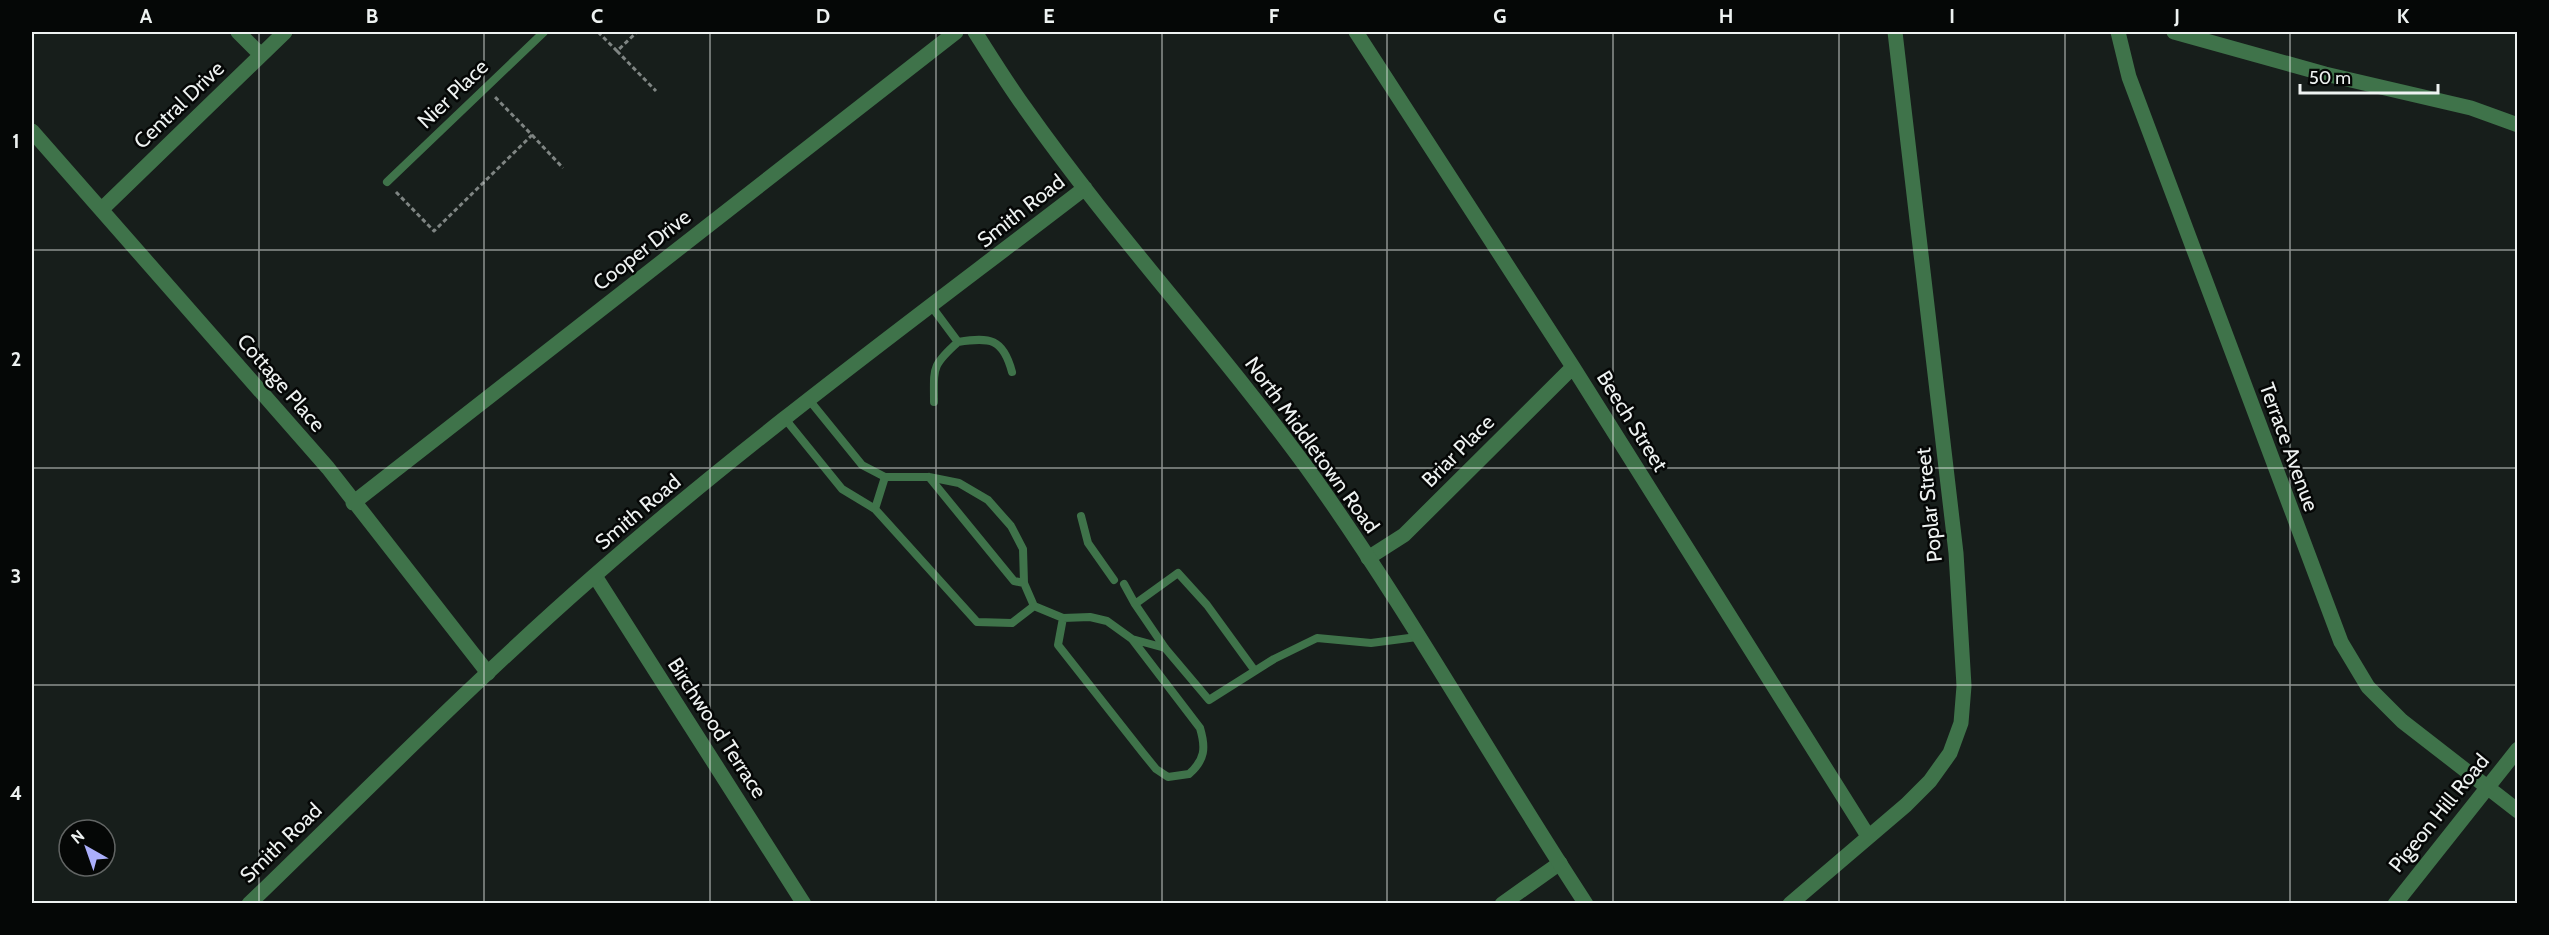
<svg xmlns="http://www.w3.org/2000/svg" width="2549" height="935" font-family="Cabin,sans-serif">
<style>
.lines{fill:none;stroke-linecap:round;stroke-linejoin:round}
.path{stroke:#7f8583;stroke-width:3;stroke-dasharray:4.5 3;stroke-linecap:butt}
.service{stroke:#3f734a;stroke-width:8}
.minor{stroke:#3f734a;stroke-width:15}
.tertiary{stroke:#3f734a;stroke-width:15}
.grid{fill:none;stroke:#eef2f1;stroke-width:1.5;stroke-opacity:0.55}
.labels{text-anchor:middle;stroke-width:5;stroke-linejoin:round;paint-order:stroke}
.street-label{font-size:21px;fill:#eef2f1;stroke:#050706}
.neatline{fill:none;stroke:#eef2f1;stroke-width:2}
.grid-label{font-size:20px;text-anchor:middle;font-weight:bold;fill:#eef2f1}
</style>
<rect width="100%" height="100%" fill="#171e1b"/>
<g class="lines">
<!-- path -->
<path class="path" d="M598 32 617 51 637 32
M617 51 656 91
M532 135 563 168
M396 192 434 231 532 135 494 96"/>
<!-- service -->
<path class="service" d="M387 182 544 32
M932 307 958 342C931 366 934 368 934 402
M958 342C990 337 1003 338 1012 372
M810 401 862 465 885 477H929L959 483 988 500 1011 526 1023 549 1024 583 1034 606 1063 618 1090 617 1107 621 1132 639 1165 648
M786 420 842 489 875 509 977 622 1012 623 1034 606
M929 477 1014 581 1024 583
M875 509 885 477
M1081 516 1088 543 1114 580
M1124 584 1135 604
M1063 618 1058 645 1143 753 1156 769 1168 777 1189 774C1205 760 1206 748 1200 728L1132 639
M1255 671 1207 605 1178 573 1135 604 1165 648 1209 700 1274 659 1317 638 1371 643 1417 637"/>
<!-- minor -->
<path class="minor" d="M238 32 261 55
M1356 32 1573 367 1868 836
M2118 32 2129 77 2341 642 2368 687 2402 721 2518 811
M2174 32 2325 74 2471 108 2518 125
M32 131 328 468 488 673
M102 209 285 32
M353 503 956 32
M1368 558 1404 535 1573 367
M595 576 804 904
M1502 904 1560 863
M1790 904 1906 805 1930 781 1950 753 1961 723 1964 686 1956 553 1895 32
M2395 904 2518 749"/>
<!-- tertiary -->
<path class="tertiary" d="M975 32C991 57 1007 83 1025 108 1115 236 1223 351 1315 479 1412 616 1494 764 1586 904
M249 904C363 794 475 680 594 576 750 439 921 314 1085 188"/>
</g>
<!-- grid -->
<path class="grid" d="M259 32V904M484 32V904M710 32V904M936 32V904M1162 32V904M1387 32V904M1613 32V904M1839 32V904M2065 32V904M2290 32V904M32 250H2518M32 468H2518M32 685H2518"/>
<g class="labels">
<!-- street labels -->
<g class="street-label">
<text transform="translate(453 94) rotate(-44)" y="7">Nier Place</text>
<text transform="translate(179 105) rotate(-44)" y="7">Central Drive</text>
<text transform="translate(1021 211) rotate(-38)" y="7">Smith Road</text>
<text transform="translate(642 250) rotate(-38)" y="7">Cooper Drive</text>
<text transform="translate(281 383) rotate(49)" y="7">Cottage Place</text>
<text transform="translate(1632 421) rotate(58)" y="7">Beech Street</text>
<text transform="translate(1312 445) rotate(54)" y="7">North Middletown Road</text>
<text transform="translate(2289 447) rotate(70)" y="7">Terrace Avenue</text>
<text transform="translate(1458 451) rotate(-45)" y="7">Briar Place</text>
<text transform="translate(1929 505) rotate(-96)" y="7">Poplar Street</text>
<text transform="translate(638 512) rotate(-40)" y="7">Smith Road</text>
<text transform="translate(717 728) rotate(57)" y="7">Birchwood Terrace</text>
<text transform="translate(2439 813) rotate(-51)" y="7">Pigeon Hill Road</text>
<text transform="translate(281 843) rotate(-44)" y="7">Smith Road</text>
</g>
</g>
<!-- border -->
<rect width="2549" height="935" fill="none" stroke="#050706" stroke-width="66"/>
<!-- north arrow -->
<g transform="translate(87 848) rotate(320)"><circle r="28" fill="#050706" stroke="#626564" stroke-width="1.5"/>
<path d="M0-4.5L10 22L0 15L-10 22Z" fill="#abaffb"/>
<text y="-9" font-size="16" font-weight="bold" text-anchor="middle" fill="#eef2f1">N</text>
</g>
<!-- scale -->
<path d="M2300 84v9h138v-9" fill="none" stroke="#eef2f1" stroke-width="3"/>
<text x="2309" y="84" font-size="18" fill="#eef2f1" stroke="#050706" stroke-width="4.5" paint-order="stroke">50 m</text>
<rect x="33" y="33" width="2483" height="869" class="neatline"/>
<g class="grid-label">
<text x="146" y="23">A</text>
<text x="372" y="23">B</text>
<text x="597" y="23">C</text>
<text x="823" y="23">D</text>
<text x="1049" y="23">E</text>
<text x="1274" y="23">F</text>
<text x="1500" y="23">G</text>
<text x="1726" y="23">H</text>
<text x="1952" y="23">I</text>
<text x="2177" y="23">J</text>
<text x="2403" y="23">K</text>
<text x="16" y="148">1</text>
<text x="16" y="366">2</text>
<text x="16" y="583">3</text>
<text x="16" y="800">4</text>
</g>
</svg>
